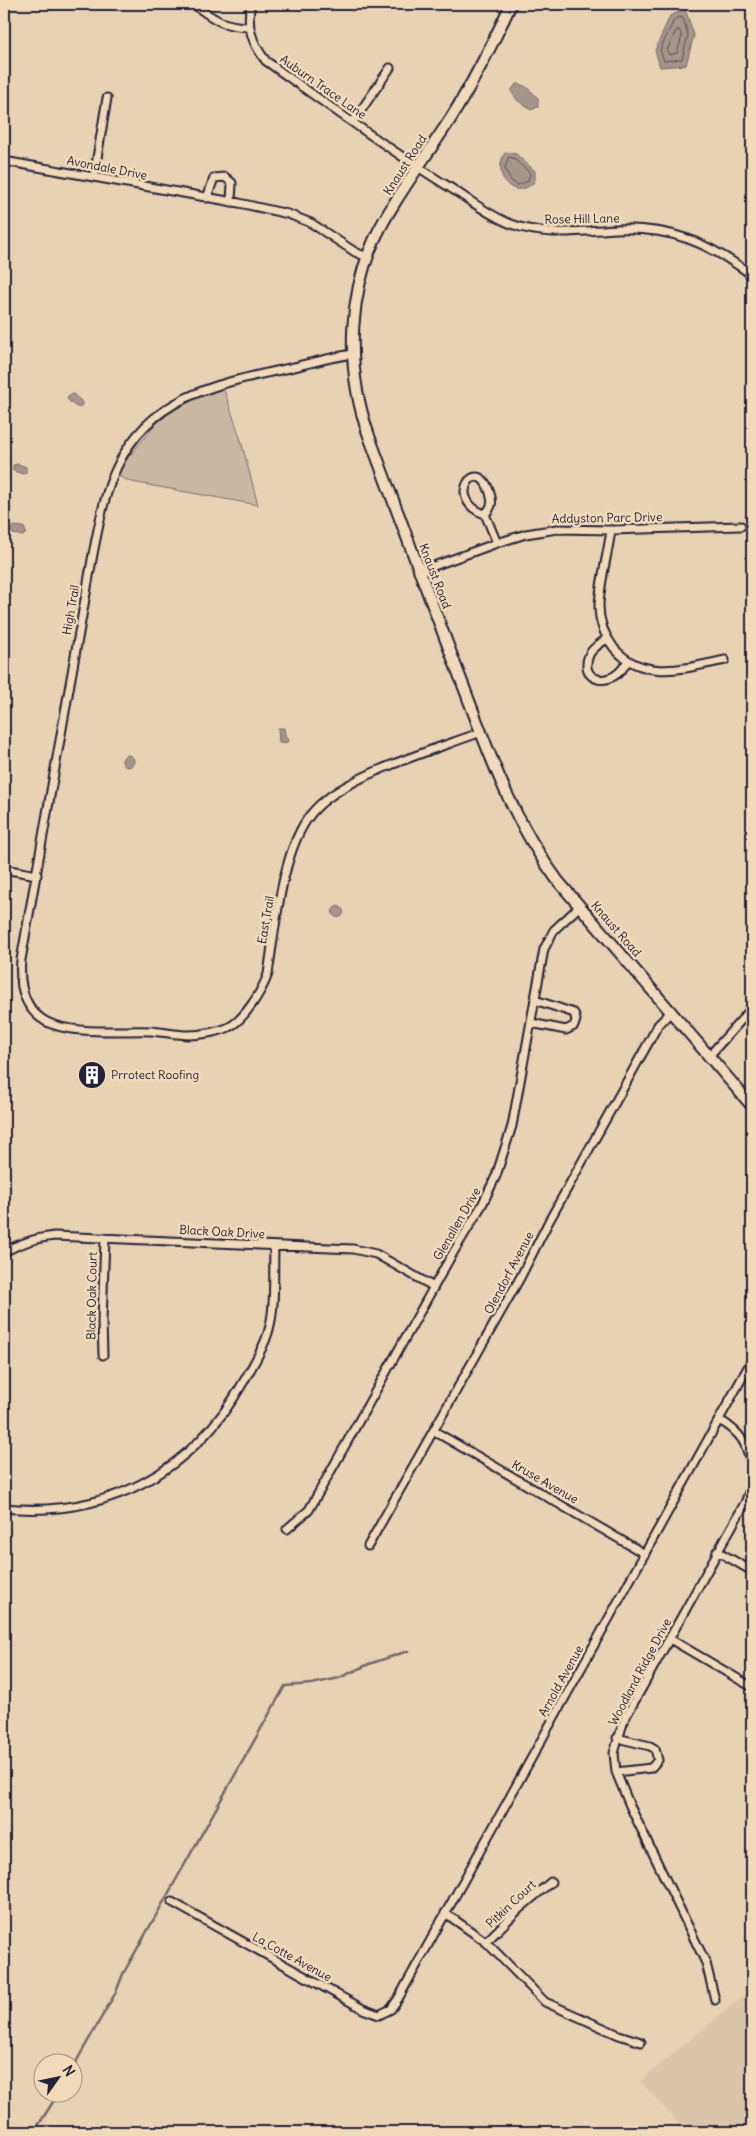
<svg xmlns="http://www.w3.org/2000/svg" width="756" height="2136" font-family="Delius,sans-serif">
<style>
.built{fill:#dac5ab}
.green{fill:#cbb8a2;stroke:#766d6e}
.water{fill:#a5958b;stroke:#71676b}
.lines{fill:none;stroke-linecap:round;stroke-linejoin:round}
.shore{stroke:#56505b;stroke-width:1}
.stream{stroke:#71676b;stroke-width:2.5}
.street-casing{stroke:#22223b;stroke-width:11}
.secondary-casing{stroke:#22223b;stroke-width:14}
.street{stroke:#f1d9b9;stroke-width:7}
.secondary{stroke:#f1d9b9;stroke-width:10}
.labels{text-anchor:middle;stroke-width:5;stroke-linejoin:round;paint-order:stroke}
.street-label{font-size:12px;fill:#22223b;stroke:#f1d9b9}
.poi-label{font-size:12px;fill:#22223b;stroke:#f1d9b9;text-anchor:start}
</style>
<rect width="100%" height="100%" fill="#e9d2b4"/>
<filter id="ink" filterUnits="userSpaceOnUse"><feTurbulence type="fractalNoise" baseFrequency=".02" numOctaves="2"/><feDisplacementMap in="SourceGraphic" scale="10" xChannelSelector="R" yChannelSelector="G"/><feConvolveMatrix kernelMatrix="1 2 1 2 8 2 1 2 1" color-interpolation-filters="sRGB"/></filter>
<g filter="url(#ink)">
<!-- built -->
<path class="built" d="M752 1989V2132H686L640 2081Z"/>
<!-- green -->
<path class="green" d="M223 387 240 437 258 505 132 482 118 476 121 466 167 411Z"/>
<!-- water -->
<path class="water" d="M685 9 694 35 686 65 660 67 655 50 670 16Z
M516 84C526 84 531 91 538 98V107L531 110 517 100 511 91Z
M508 152 516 154 535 171V181C513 204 491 174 505 153Z
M73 394 83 403 80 407H76L67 399 69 395Z
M18 464 26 467V473L23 474 13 471V465Z
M14 526 24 527 26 533 23 536 13 534 10 529Z
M278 728H284L285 735 289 740 288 742 279 743Z
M122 761a6 6 0 1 1 12 0a6 6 0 1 1-12 0Z
M332.5 912a5.5 5.5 0 1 1 11 0a5.5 5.5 0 1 1-11 0Z"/>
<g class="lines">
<!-- shore -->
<path class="shore" d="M680 17 683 18 688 35 682 59 664 61 660 50 674 20Z
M679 30 682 36 677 53 669 55 667 50 676 31Z
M509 157 513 158 530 173 528 181 518 185 511 181 505 169Z"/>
<!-- stream -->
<path class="stream" d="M72 2069 116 1992 123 1974 285 1686 311 1684 339 1678 369 1664 408 1651
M34 2132 58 2094"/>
<defs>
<path id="street" d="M193 4C214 19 222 26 248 27
M251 4C246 26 252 43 266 61 325 103 385 147 446 185 467 198 488 215 511 224 546 237 580 231 616 229 673 227 708 243 752 275
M353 122 390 68
M4 161 239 203 288 214 311 223 355 252 367 257
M94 176 107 98
M207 198 214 178 225 177 232 183 231 202
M353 354C331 357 311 363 290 368 220 383 150 395 117 467 104 494 99 525 93 554L21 960C19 983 23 1008 45 1021 69 1035 123 1030 151 1031 164 1032 177 1035 189 1035 200 1035 217 1032 227 1028 244 1021 262 991 268 974 275 929 282 849 311 814 340 776 435 750 481 732
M485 514C492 507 493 503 490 493 477 452 444 501 485 514L497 543
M611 530C608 554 600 581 599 606 599 622 604 635 614 648 643 682 687 668 725 660
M420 571 497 543 526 534 557 529 611 530 741 526
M606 639C601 643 592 648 589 655 578 682 613 691 628 660
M4 869 37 875
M531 1023 566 1030 574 1026 576 1020 574 1013 535 1000
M709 1056 752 1008
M4 1252C20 1243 36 1238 54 1236L353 1249 376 1254 434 1287
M103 1355 102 1321 105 1238
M720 1420C742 1434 746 1442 752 1467
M434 1431 645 1554
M4 1508C108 1518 193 1472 244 1381 252 1366 263 1350 268 1333 276 1308 273 1273 274 1246
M287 1529 309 1510 450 1258 482 1205 496 1176 512 1126 544 949 554 930 580 906
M368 1546 520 1278 548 1223 651 1038 658 1025 671 1012
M717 1551 752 1571
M670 1639 752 1687
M616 1772 651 1768 658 1760 655 1749 650 1746 617 1738
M172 1902 363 2009 379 2015 391 2009 398 1999 752 1360
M445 1913 486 1942 545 2002 619 2035 641 2042
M486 1942 519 1909 551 1882
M715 2000 706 1963 630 1806 616 1772 614 1753 624 1720 745 1503 751 1487 752 1470"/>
<path id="secondary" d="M511 4C493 43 474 81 451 118 429 152 405 184 385 219 347 285 344 365 369 436 399 516 429 597 460 677 488 750 510 817 558 881L752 1106"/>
</defs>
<!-- street casing -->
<use href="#street" class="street-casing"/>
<!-- secondary casing -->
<use href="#secondary" class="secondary-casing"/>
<!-- street -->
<use href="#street" class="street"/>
<!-- secondary -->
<use href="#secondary" class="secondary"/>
</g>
</g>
<!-- icons -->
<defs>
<symbol id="building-disc" viewBox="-11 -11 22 22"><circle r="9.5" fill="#22223b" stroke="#f1d9b9"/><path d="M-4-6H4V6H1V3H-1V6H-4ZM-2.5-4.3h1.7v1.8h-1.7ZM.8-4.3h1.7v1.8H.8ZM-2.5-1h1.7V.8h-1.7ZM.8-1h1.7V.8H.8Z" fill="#fff"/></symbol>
</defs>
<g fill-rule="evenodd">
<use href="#building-disc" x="76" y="1059" width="32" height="32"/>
</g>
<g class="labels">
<!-- street labels -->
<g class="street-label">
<text transform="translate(323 87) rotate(35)" y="4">Auburn Trace Lane</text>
<text transform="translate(405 165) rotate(-57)" y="4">Knaust Road</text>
<text transform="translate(107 168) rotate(11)" y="4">Avondale Drive</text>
<text transform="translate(582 219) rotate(-1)" y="4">Rose Hill Lane</text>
<text transform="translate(607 518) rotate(-1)" y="4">Addyston Parc Drive</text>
<text transform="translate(435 576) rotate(69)" y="4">Knaust Road</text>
<text transform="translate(71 610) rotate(-80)" y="4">High Trail</text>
<text transform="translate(266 920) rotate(-80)" y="4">East Trail</text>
<text transform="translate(616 929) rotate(49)" y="4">Knaust Road</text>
<text transform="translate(457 1224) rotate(-60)" y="4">Glenallen Drive</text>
<text transform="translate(222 1232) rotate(3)" y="4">Black Oak Drive</text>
<text transform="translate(509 1273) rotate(-62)" y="4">Olendorf Avenue</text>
<text transform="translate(92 1296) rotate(-89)" y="4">Black Oak Court</text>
<text transform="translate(545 1482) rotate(30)" y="4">Kruse Avenue</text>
<text transform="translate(640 1672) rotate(-62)" y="4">Woodland Ridge Drive</text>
<text transform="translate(561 1681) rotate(-61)" y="4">Arnold Avenue</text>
<text transform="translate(511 1904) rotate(-43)" y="4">Pitkin Court</text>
<text transform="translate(292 1957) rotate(29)" y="4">La Cotte Avenue</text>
</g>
<!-- poi labels -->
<g class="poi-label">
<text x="111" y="1079">Prrotect Roofing</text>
</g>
</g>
<!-- margin -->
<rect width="756" height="2136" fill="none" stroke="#f1d9b9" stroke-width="20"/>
<rect x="10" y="10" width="736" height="2116" fill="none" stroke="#22223b" stroke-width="2" filter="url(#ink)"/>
<!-- north arrow -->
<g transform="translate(58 2078) rotate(57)"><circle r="24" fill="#f1d9b9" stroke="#9e9087"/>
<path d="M0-4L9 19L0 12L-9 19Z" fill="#22223b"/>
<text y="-8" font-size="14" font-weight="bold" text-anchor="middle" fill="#22223b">N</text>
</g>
</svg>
